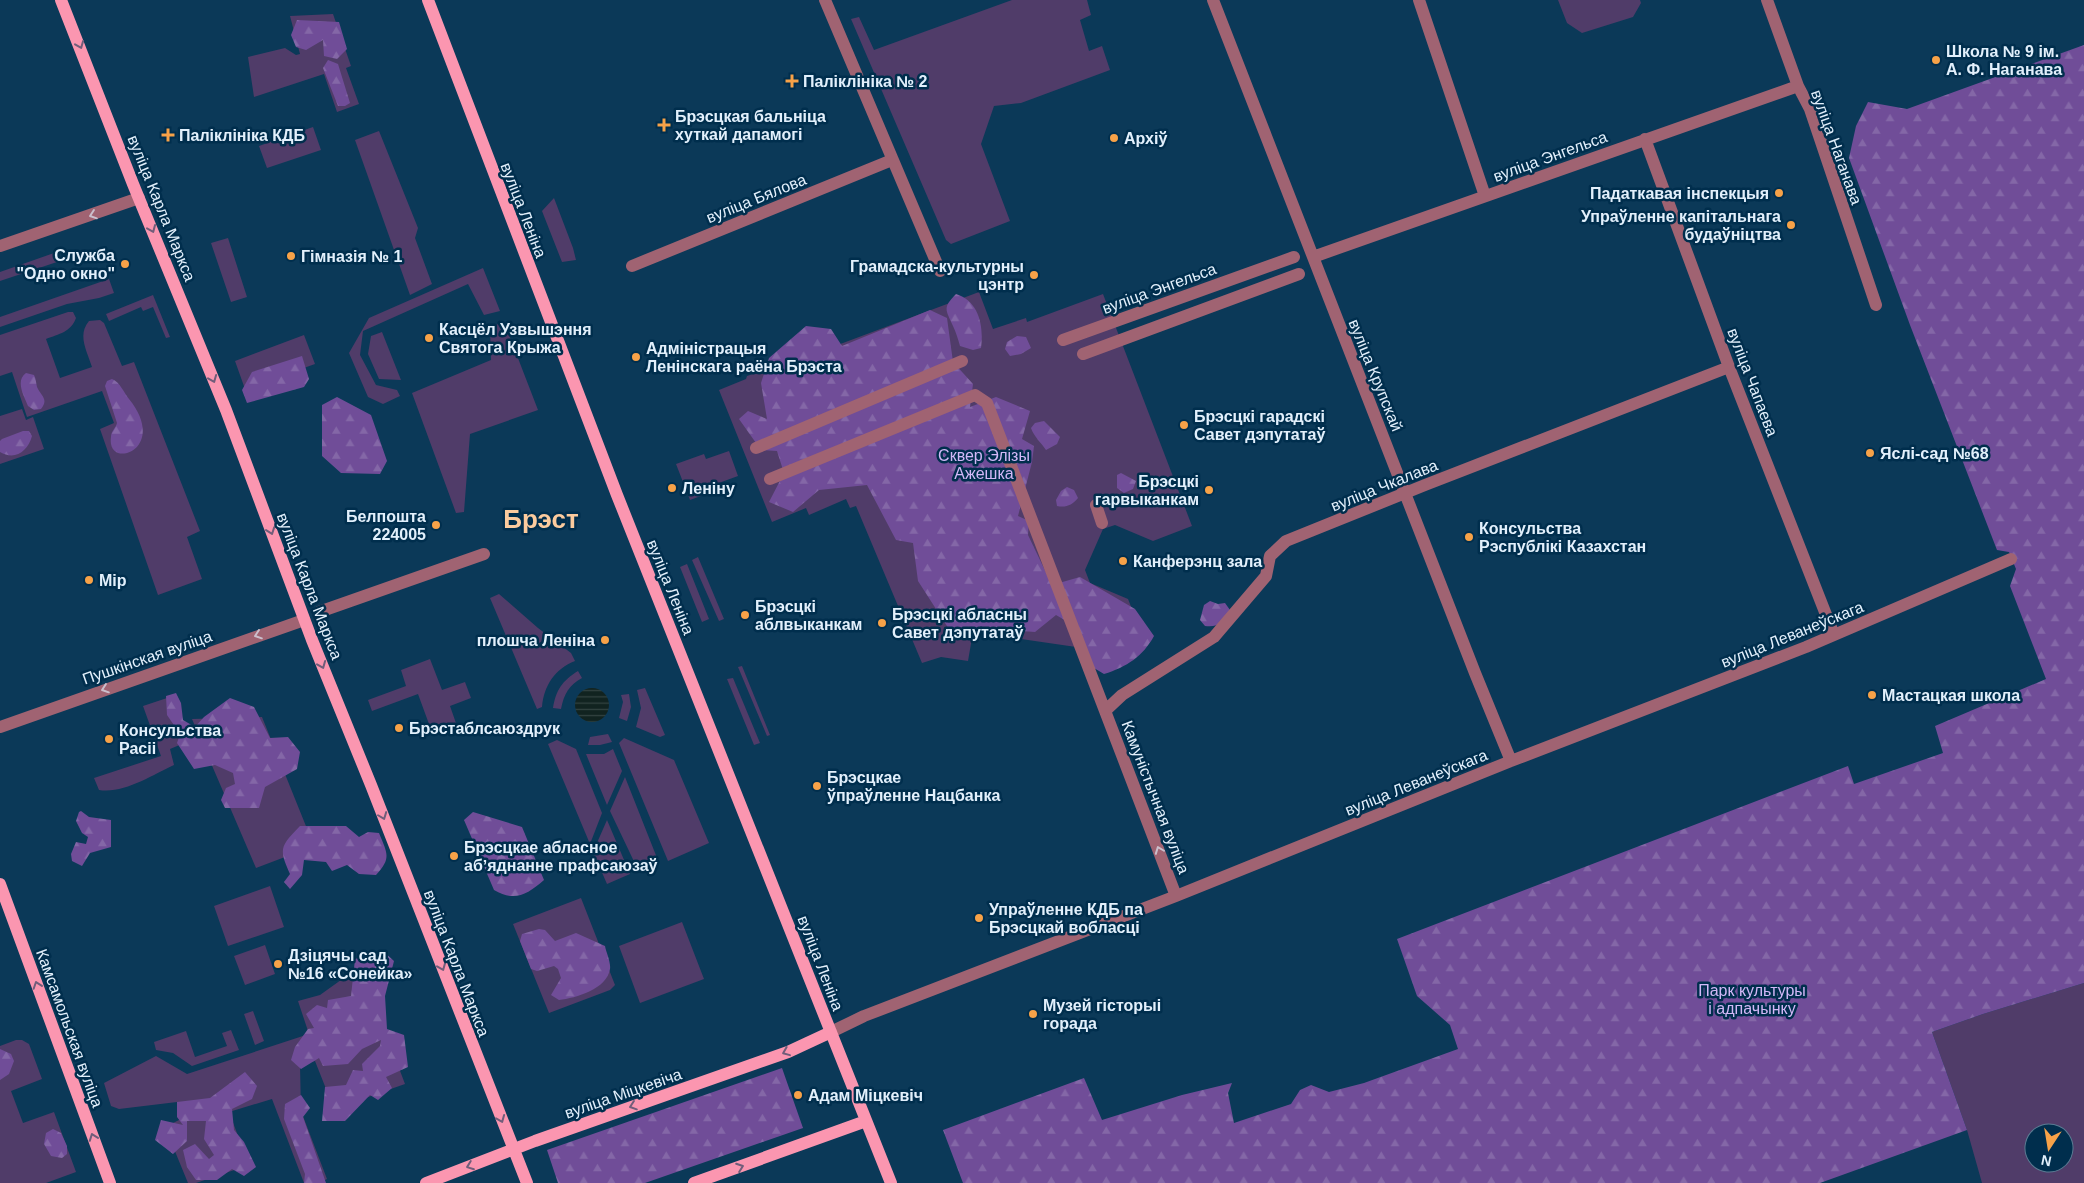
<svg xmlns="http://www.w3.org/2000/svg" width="2084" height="1183" font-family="Helvetica,sans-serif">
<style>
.green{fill:#503c69;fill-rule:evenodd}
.forest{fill:url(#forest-firs)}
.water{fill:url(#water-rules)}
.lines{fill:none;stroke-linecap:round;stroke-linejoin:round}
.minor{stroke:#a06372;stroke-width:12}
.major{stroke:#fb96b0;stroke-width:12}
.oneway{stroke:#715d7a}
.oneway2{stroke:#cbbfcc}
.poi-dot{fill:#f7a248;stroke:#002e4d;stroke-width:2}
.labels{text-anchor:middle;stroke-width:5;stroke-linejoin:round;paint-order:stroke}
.poi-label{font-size:16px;font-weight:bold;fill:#e2f0fc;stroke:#002e4d;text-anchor:start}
.street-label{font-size:16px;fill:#e2f0fc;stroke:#002e4d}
.park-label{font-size:16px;fill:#d3b8f7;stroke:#002e4d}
.town-label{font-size:26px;font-weight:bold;fill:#fbcb9e;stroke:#002e4d}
</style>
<defs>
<pattern id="forest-firs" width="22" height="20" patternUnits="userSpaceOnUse" patternTransform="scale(1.25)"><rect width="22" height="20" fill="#704d98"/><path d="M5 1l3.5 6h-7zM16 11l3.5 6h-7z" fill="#8467a7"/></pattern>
<pattern id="water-rules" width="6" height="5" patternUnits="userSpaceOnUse" patternTransform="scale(1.25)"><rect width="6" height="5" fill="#112320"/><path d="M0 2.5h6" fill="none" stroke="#334341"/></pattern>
</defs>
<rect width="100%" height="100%" fill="#0b3958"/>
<!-- green -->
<path class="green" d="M1012 0H1087L1091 15 1080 20 1089 51 1102 46 1110 70 1021 103 994 106 981 144 1010 221 951 244 946 240 851 19 859 17 874 50Z
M1558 0H1640L1641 3 1633 17 1582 33 1567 23Z
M333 14 351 66 346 68 359 104 337 112 324 74 254 97 248 57 285 48 296 55 300 54 290 16Z
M313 127 321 150 267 168 259 146Z
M379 131 418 228 415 238 432 284 410 295 355 140Z
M554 198 573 248 576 260 562 262 542 211Z
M228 238 247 297 231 302 211 243Z
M54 253 57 262 0 281V272Z
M483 268 500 311 484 315 468 284 363 331 360 355 376 385 397 390 400 396 383 404 368 397 349 353 369 318Z
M109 279 114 293 99 298 67 304 0 327V317Z
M979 292 993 329 1026 318 1027 322 1103 294 1192 526 1153 541 1115 525 1103 529 1085 570 1090 583 1128 599 1138 624 1076 647 973 632 968 661 941 657 922 663 856 506 850 508 846 499 809 515 806 508 772 522 719 390 746 379 747 376 843 343Z
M153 295 170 337 166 338 153 307 143 311 141 307 109 321 106 314Z
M68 312H73L76 318C71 332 59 334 46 339L60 378 92 367C87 351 77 335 89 321L100 320 104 323 122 366 134 362 200 531 187 537 202 579 158 595 100 429 114 423 102 391 27 417 12 372 0 376V335Z
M504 322 538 410 470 434 464 512 456 513 412 393 491 360 490 327Z
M382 332 401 380 379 379 368 354 371 336Z
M304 335 315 364 245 389 235 361Z
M22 409 26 420 33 417 44 449 0 464V416Z
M729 451 738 476 716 484 717 490 690 500 676 464 704 454 706 459Z
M698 557 724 619 719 621 692 560Z
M687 564 709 619 702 622 680 567Z
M499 594 538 628 571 653 575 661C555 669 544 685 542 707L537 709 490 598Z
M430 659 442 690 465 682 471 698 450 706 457 726 433 735 418 694 372 711 368 700 406 686 401 670Z
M742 666 770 735 767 736 738 667Z
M578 671 582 678C569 685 564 694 561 709L553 708C556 690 562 681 578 671Z
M733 678 760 743 754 745 727 679Z
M645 688 665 735 660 737 636 727 641 708 637 690Z
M629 694 631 707 627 721 619 718 623 702 621 695Z
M173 696 182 744 170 749 174 765C152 775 124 794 99 790L94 778 161 756 143 706Z
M262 717 314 846 256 868 192 719Z
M608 734 612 742 600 745H588L590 737Z
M624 738 674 760 709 843 668 861 619 743Z
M557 740 576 749 602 813 590 844 548 744Z
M613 749 622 771 607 805 586 754H604Z
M625 777 659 863 639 872 610 811Z
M607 820 630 874 607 884 593 852Z
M270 886 284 927 228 946 214 906Z
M581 898 615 985 610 990 549 1013 513 924Z
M682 922 704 979 640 1003 619 946Z
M265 945 275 974 245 985 234 956Z
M373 957V999L405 1084 334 1109 315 1061 300 1065 301 1111 327 1179 319 1183H304L272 1099 229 1112 249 1165 196 1183H188L165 1127 179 1120 177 1102 119 1109 111 1106 104 1083 156 1056 187 1074 309 1034 298 1001 320 995Z
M2084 983V1183H1982L1967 1130 1932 1032 1983 1014ZM2034 1133H2064V1163H2034Z
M253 1011 264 1041 255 1045 244 1014Z
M231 1030 239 1050 192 1066 173 1053 156 1050 154 1042 186 1031 195 1057 227 1046 222 1033Z
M16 1040H22L29 1044 42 1079 11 1091 23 1123 54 1112 76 1172 46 1183H0V1046Z"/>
<!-- forest -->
<path class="forest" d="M297 20 339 22 347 49 337 59 324 56 323 40 306 50 296 47 291 35Z
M2084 45V983L1983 1014 1932 1032 1967 1130 1820 1183H963L943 1130 1084 1078 1102 1120 1182 1095 1232 1083 1228 1093 1234 1123 1291 1104 1300 1090 1311 1085 1329 1092 1364 1083 1458 1049 1450 1025 1417 996 1397 939 1848 766 1854 784 1943 753 1935 726 2046 679 2010 586 2016 569 2009 552 1997 550 1910 325 1849 158 1856 126 1868 102 1907 109Z
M328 60 338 64 350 103 345 106H338L323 68Z
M956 294C979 301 984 326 981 348L973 350 960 346C958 339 956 332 953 326 946 310 942 308 956 294Z
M930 310 947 318 953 362 973 384 970 407 996 397 1030 411 1022 439 1034 446 1032 462 1018 516 1029 521 1028 535 1052 585 1080 577 1135 609 1154 636C1143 656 1127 667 1104 674L1094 668 1077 627 1056 615 1035 632 971 627 956 640 918 581 913 543 896 540 867 485 819 490 793 512 769 502 784 473 777 451 761 450 739 419 748 411 767 419 761 383 769 358 806 326 831 329 842 346Z
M1017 336 1026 337 1031 348 1021 354 1010 356 1005 349 1007 342Z
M302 356 309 379 304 387 247 403 242 390 252 372Z
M26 373 34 375C36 379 36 383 37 387 41 396 49 399 41 409L34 410 28 406C24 396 15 381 26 373Z
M112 379C120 382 124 393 129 399 170 450 106 471 111 437 111 431 116 428 117 423L105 386 107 381Z
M337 397 371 415 387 461 380 474 341 473 322 456V405Z
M1044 421 1060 437 1057 444 1046 450C1041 442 1034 437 1031 428L1035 423Z
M23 431H29L32 436C28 451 15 461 0 452V441L2 439Z
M1121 473 1136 481 1133 489 1124 493 1117 488V475Z
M1067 487 1074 490 1078 498C1072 505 1066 508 1057 506L1056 500 1061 491Z
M1210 601 1218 604 1225 603 1230 610C1223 621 1219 628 1205 626L1200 620 1204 605Z
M176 693 181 703 183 720 195 727 204 717 230 698 254 707 270 738 288 737 300 752 297 769 265 787 259 808H225L221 800 226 788 235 784 233 773 215 765 194 769 177 743 180 734 167 715 166 696Z
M81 811 89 817 111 820V847L90 853 82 866 72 861 71 854 76 842 86 844 88 837 82 833 76 821 79 812Z
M473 812 522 827 544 880C527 895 514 902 494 890L464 820Z
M300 826H346L359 837 368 832 379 833C387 853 392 858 376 875L359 874 347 865 332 871 326 862 304 860 302 875 290 889 284 882 290 874C278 848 281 846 300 826Z
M539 929 545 930 555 941 576 933 605 946C606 952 611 962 610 969 607 989 576 998 559 1000L551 995 561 978 558 969 554 966 537 971 531 969 520 941 522 934Z
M383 951 394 961 385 996 387 1029 404 1035 408 1067 386 1077 392 1088 378 1100 370 1095 345 1121H322L325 1087 346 1085 353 1070 363 1071 362 1064 380 1046 381 1040 362 1049 348 1064 323 1066 319 1058 301 1069 291 1060 295 1047 308 1029 314 1028 306 1014 317 1005 327 1008 328 1000 351 996 355 959Z
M0 1049 11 1054 14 1061 9 1074 0 1080Z
M782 1068 803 1128 645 1183H558L547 1150Z
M245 1072 257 1086 252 1099 232 1109 234 1130 244 1142 256 1167 244 1176 232 1169 217 1180H196L187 1167 183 1150 195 1144 209 1159 214 1155 204 1139 206 1121H187V1141L173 1154 155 1140 161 1120 183 1125 177 1117V1102L210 1098Z
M301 1095 310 1108 303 1117 326 1183H304L305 1174 284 1119 285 1104Z
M53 1129 61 1133 67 1146V1154L62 1158 51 1156 44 1144 46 1133Z"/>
<!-- water -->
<path class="water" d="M575 705a17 17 0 1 1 34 0a17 17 0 1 1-34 0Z"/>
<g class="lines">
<!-- minor -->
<path class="minor" d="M825 0 940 271
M1213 0 1475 673 1511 761
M1419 0 1485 196
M1767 0 1798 86 1810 109 1876 305
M1645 139 1729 367 1834 635
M0 246 139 198
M1313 257 1798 86
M632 266 892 160
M1063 340 1294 257
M1083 354 1299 274
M756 448 962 361
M770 479 975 395 987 403 1176 896
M1096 505 1102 523
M319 612 484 554
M1106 710 1122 695 1214 637 1266 576 1270 556 1286 541 1425 485 1729 367
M0 727 304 620
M831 1032 864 1016 1176 896 1511 761 1806 647 2011 559"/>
<!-- major -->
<path class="major" d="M61 0 133 184 226 410 312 640 371 785 527 1183
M428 0 617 495 891 1183
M0 884 110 1183
M426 1183 535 1141 788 1052 831 1032
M694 1183 866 1121"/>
</g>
<!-- one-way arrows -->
<defs><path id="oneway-chevron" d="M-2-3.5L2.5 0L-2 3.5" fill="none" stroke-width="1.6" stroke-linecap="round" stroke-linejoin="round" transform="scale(1.25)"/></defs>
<g class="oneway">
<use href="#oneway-chevron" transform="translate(80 45) rotate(68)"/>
<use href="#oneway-chevron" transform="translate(152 229) rotate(67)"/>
<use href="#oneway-chevron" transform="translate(213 379) rotate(68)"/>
<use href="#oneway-chevron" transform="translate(271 531) rotate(70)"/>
<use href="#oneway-chevron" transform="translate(322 665) rotate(68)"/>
<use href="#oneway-chevron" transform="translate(383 816) rotate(69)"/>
<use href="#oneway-chevron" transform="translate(442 967) rotate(68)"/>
<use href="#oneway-chevron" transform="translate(37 985) rotate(-109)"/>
<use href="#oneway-chevron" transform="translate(786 1052) rotate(158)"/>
<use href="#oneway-chevron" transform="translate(633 1106) rotate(161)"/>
<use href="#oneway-chevron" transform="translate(501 1119) rotate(68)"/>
<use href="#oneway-chevron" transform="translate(93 1137) rotate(-110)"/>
<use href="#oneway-chevron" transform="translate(470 1166) rotate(159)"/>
<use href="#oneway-chevron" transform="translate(740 1167) rotate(-20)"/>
</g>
<g class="oneway2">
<use href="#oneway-chevron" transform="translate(93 215) rotate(161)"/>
<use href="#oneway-chevron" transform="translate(258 635) rotate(161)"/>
<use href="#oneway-chevron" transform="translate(105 689) rotate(161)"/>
<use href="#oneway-chevron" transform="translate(1159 850) rotate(-111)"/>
</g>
<!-- markers -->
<g class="poi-dot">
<circle cx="1936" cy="60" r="5"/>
<path d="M789.5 73.5h5v5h5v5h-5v5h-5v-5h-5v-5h5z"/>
<path d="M661.5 117.5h5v5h5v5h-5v5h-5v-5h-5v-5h5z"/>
<path d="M165.5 127.5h5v5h5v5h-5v5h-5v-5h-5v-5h5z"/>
<circle cx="1114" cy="138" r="5"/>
<circle cx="1779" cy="193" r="5"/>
<circle cx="1791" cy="225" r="5"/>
<circle cx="291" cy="256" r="5"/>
<circle cx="125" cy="264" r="5"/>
<circle cx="1034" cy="275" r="5"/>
<circle cx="429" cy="338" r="5"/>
<circle cx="636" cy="357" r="5"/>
<circle cx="1184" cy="425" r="5"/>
<circle cx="1870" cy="453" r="5"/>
<circle cx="672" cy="488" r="5"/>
<circle cx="1209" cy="490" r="5"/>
<circle cx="436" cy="525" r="5"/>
<circle cx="1469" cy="537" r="5"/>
<circle cx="1123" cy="561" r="5"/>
<circle cx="89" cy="580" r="5"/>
<circle cx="745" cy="615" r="5"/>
<circle cx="882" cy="623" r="5"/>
<circle cx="605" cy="640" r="5"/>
<circle cx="1872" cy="695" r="5"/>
<circle cx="399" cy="728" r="5"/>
<circle cx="109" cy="739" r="5"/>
<circle cx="817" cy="786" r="5"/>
<circle cx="454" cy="856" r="5"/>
<circle cx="979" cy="918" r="5"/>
<circle cx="278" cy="964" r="5"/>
<circle cx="1033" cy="1014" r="5"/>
<circle cx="798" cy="1095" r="5"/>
</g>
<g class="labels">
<!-- poi labels -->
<g class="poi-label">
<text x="1946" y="57">Школа № 9 ім.<tspan x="1946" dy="18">А. Ф. Наганава</tspan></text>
<text x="803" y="87">Паліклініка № 2</text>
<text x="675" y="122">Брэсцкая бальніца<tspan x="675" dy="18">хуткай дапамогі</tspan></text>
<text x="179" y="141">Паліклініка КДБ</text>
<text x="1124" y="144">Архіў</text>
<text x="1769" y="199" text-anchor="end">Падаткавая інспекцыя</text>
<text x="1781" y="222" text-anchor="end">Упраўленне капітальнага<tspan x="1781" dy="18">будаўніцтва</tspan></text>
<text x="115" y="261" text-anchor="end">Служба<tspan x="115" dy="18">"Одно окно"</tspan></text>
<text x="301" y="262">Гімназія № 1</text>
<text x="1024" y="272" text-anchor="end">Грамадска-культурны<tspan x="1024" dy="18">цэнтр</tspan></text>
<text x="439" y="335">Касцёл Узвышэння<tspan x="439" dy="18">Святога Крыжа</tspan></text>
<text x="646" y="354">Адміністрацыя<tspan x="646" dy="18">Ленінскага раёна Брэста</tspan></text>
<text x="1194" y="422">Брэсцкі гарадскі<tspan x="1194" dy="18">Савет дэпутатаў</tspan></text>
<text x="1880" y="459">Яслі-сад №68</text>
<text x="1199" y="487" text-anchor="end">Брэсцкі<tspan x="1199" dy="18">гарвыканкам</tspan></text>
<text x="682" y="494">Леніну</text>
<text x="426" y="522" text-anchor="end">Белпошта<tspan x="426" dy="18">224005</tspan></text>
<text x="1479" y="534">Консульства<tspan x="1479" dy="18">Рэспублікі Казахстан</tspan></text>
<text x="1133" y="567">Канферэнц зала</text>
<text x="99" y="586">Мір</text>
<text x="755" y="612">Брэсцкі<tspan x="755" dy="18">аблвыканкам</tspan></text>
<text x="892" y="620">Брэсцкі абласны<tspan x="892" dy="18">Савет дэпутатаў</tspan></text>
<text x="595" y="646" text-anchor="end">плошча Леніна</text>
<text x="1882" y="701">Мастацкая школа</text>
<text x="409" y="734">Брэстаблсаюздрук</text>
<text x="119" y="736">Консульства<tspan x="119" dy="18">Расіі</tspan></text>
<text x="827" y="783">Брэсцкае<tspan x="827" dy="18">ўпраўленне Нацбанка</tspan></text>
<text x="464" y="853">Брэсцкае абласное<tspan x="464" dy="18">абʼяднанне прафсаюзаў</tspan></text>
<text x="989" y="915">Упраўленне КДБ па<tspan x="989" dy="18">Брэсцкай вобласці</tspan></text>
<text x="288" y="961">Дзіцячы сад<tspan x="288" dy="18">№16 «Сонейка»</tspan></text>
<text x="1043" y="1011">Музей гісторыі<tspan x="1043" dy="18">горада</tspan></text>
<text x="808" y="1101">Адам Міцкевіч</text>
</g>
<!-- street labels -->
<g class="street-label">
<text transform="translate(1837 147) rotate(70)" y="6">вуліца Наганава</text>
<text transform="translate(1550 156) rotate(-20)" y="6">вуліца Энгельса</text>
<text transform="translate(756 198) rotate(-22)" y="6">вуліца Бялова</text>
<text transform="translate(162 208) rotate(68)" y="6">вуліца Карла Маркса</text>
<text transform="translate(524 210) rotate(69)" y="6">вуліца Леніна</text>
<text transform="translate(1159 288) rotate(-20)" y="6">вуліца Энгельса</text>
<text transform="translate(1376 375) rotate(68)" y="6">вуліца Крупскай</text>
<text transform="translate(1753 382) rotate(69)" y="6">вуліца Чапаева</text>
<text transform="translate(1384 485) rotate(-22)" y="6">вуліца Чкалава</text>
<text transform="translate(310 586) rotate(69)" y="6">вуліца Карла Маркса</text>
<text transform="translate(671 587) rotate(68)" y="6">вуліца Леніна</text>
<text transform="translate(1792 634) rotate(-22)" y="6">вуліца Леванеўскага</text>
<text transform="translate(147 657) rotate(-19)" y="6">Пушкінская вуліца</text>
<text transform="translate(1416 782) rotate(-22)" y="6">вуліца Леванеўскага</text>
<text transform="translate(1156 797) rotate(69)" y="6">Камуністычная вуліца</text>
<text transform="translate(457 963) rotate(69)" y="6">вуліца Карла Маркса</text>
<text transform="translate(821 963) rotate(69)" y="6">вуліца Леніна</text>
<text transform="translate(70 1028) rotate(70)" y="6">Камсамольская вуліца</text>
<text transform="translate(623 1093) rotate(-19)" y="6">вуліца Міцкевіча</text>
</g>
<!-- park labels -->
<g class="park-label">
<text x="984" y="461">Сквер Элізы<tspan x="984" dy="18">Ажешка</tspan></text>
<text x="1752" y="996">Парк культуры<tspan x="1752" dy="18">і адпачынку</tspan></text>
</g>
<!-- town labels -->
<g class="town-label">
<text x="541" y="528">Брэст</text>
</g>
</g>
<!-- north arrow -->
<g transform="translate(2049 1148) rotate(192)"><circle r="24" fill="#002e4d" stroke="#5a7c93"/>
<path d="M0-4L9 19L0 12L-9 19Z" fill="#f7a248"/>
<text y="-8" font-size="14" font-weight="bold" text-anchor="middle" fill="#e2f0fc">N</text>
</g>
</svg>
